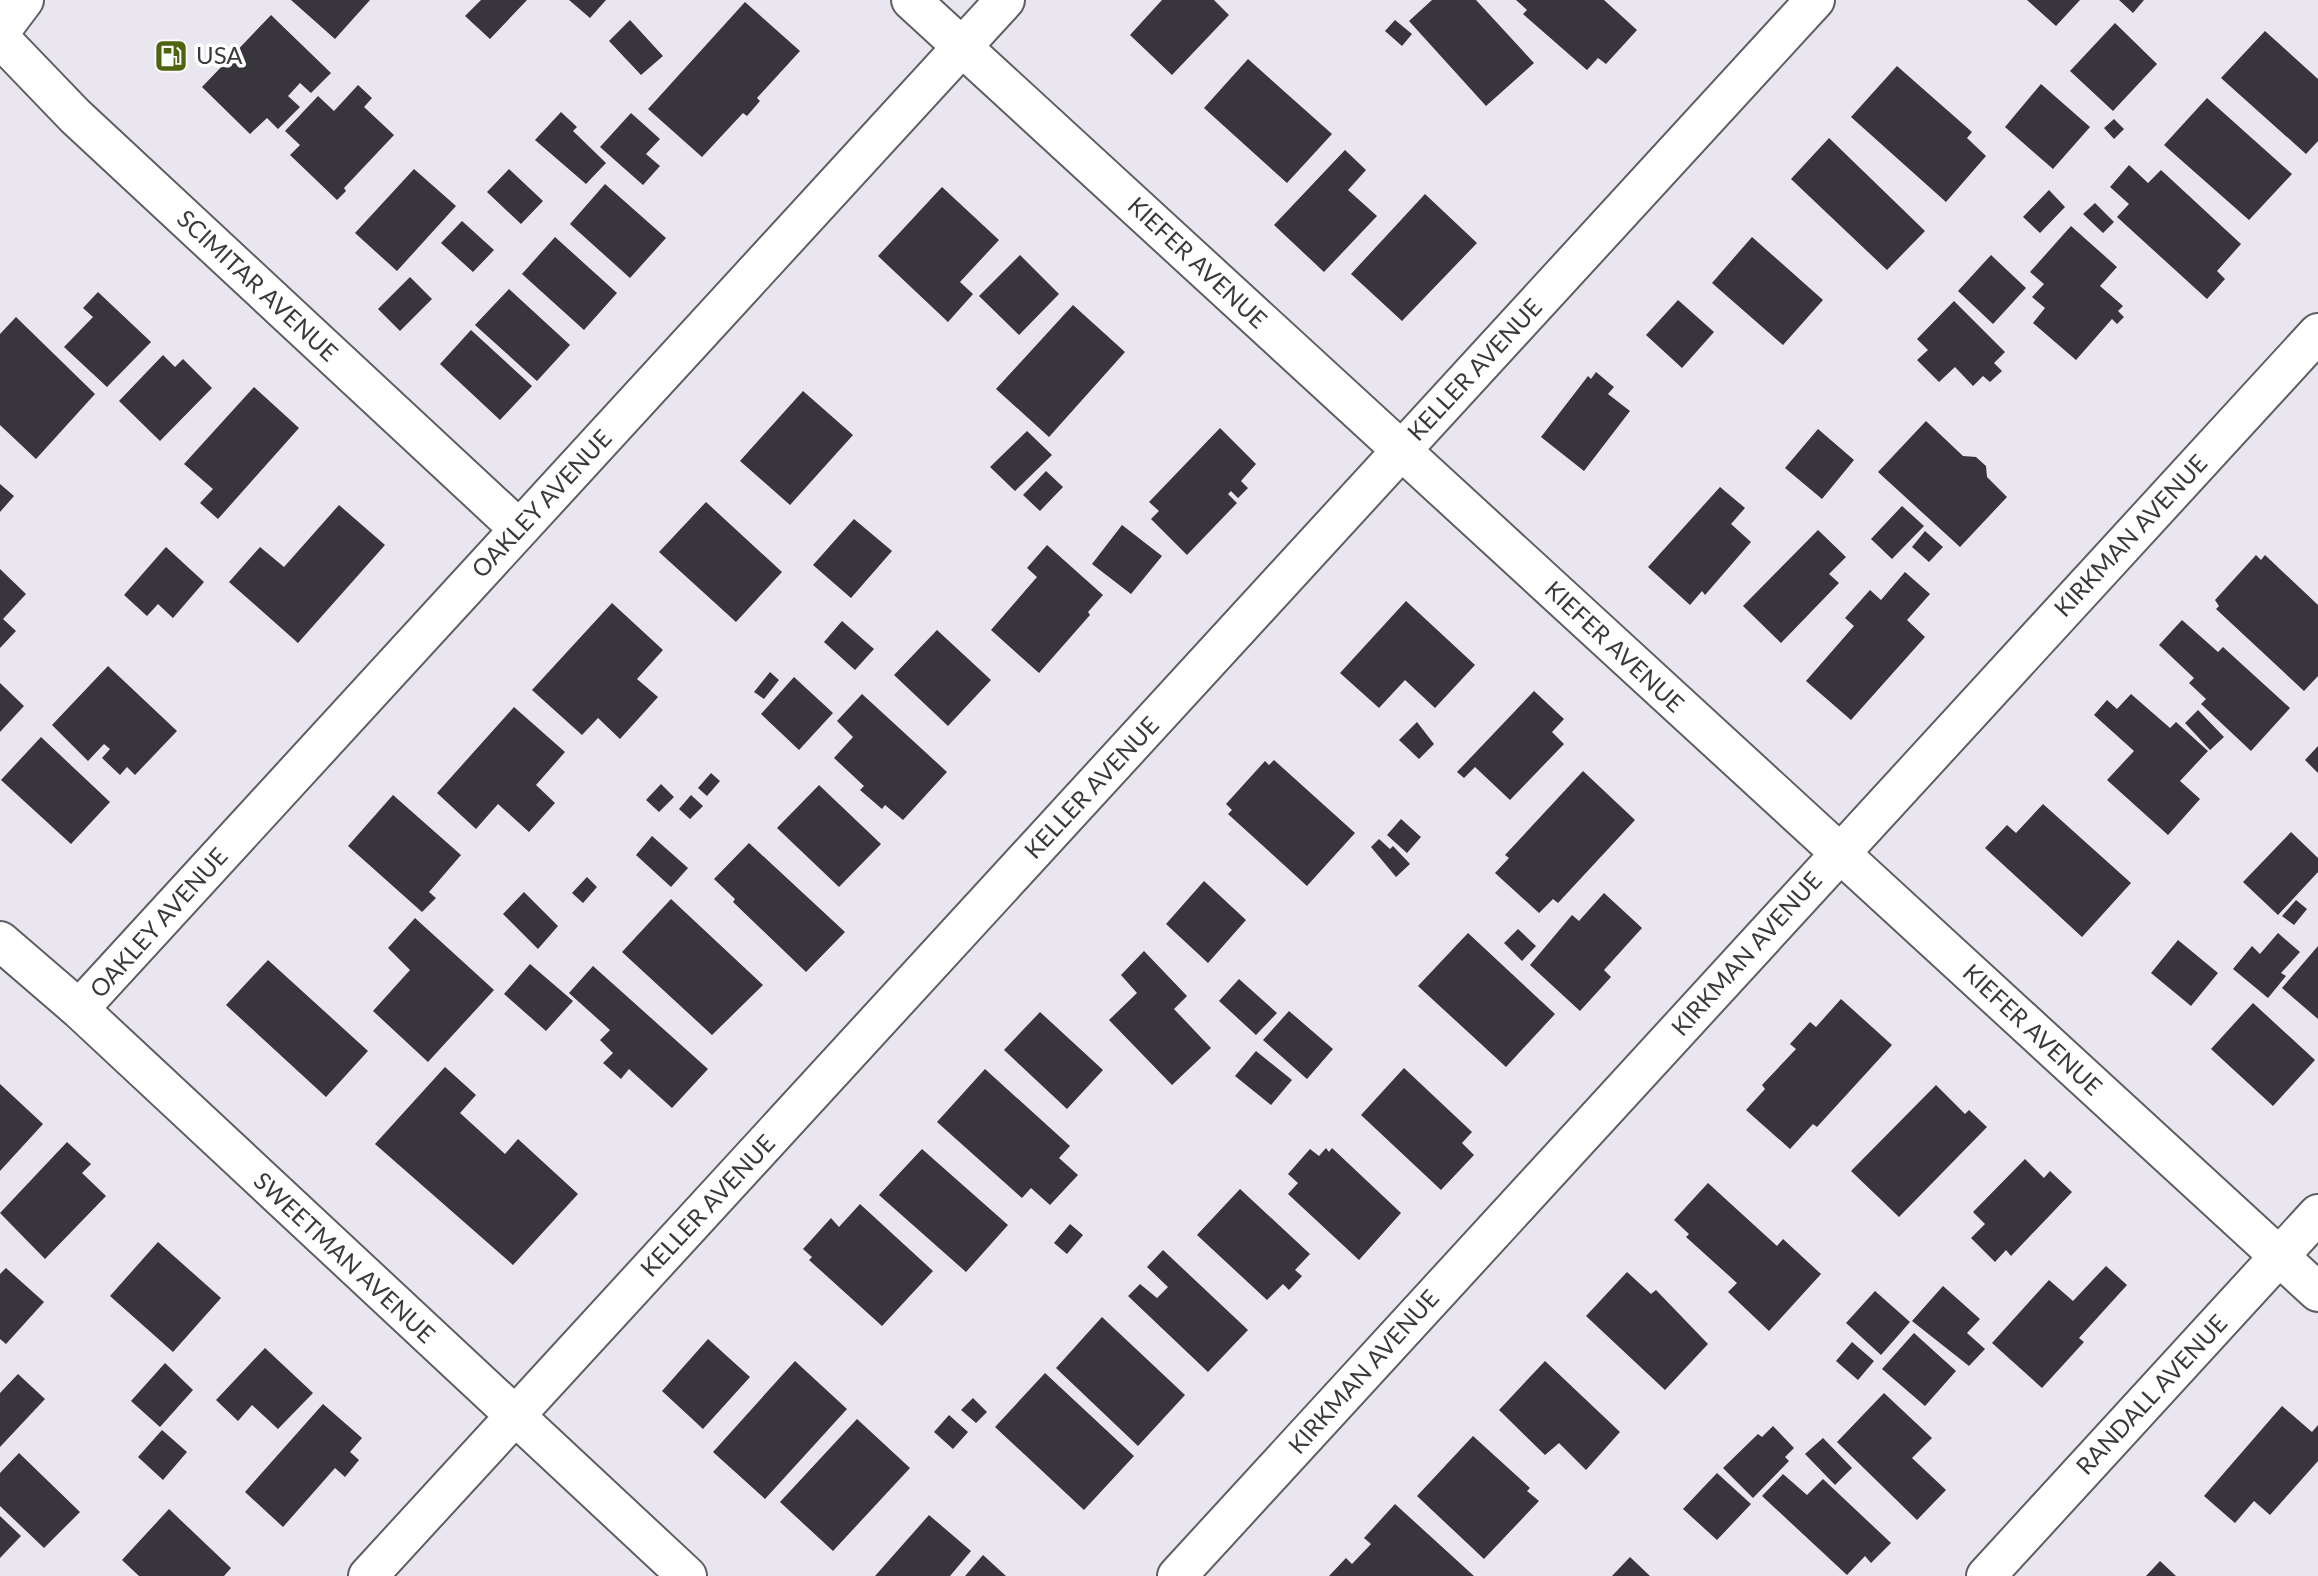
<svg xmlns="http://www.w3.org/2000/svg" width="2318" height="1576" font-family="Lato,sans-serif">
<style>
.building{fill:#38353c}
.lines{fill:none;stroke-linecap:round;stroke-linejoin:round}
.street-casing{stroke:#5f5d64;stroke-width:42}
.secondary-casing{stroke:#5f5d64;stroke-width:42}
.street{stroke:#fff;stroke-width:38}
.secondary{stroke:#fff;stroke-width:38}
.labels{text-anchor:middle;stroke-width:7;stroke-linejoin:round;paint-order:stroke}
.poi-label{font-size:24px;fill:#3a393c;stroke:#fff;text-anchor:start}
.street-label{font-size:24px;fill:#3a393c;stroke:#fff}
</style>
<rect width="100%" height="100%" fill="#eae6ef"/>
<!-- building -->
<path class="building" d="M291 0H370L335 39Z
M481 0H527L490 39 465 16Z
M569 0H606L590 18Z
M1162 0H1214L1229 15 1172 75 1130 35Z
M1432 0H1476L1534 63 1486 106 1409 21Z
M1516 0H1604L1637 30 1606 64 1598 58 1587 70 1523 14 1527 10Z
M2027 0H2080L2056 26Z
M2119 0H2144L2133 13Z
M745 2 800 51 757 98 760 101 747 116 743 113 702 157 648 109Z
M271 15 331 73 311 93 300 83 288 96 300 107 278 129 267 118 250 134 202 87Z
M630 20 663 56 641 75 609 41Z
M1395 20 1412 34 1402 46 1385 31Z
M2115 23 2157 64 2113 111 2070 71Z
M2265 31 2318 79V141L2306 154 2221 78Z
M1248 59 1332 134 1287 183 1204 108Z
M1897 66 1972 132 1967 138 1986 156 1946 202 1851 117Z
M2041 84 2090 127 2053 169 2005 127Z
M358 85 372 98 364 107 394 135 344 188 346 191 337 200 290 155 300 145 285 131 318 96 334 111Z
M2207 98 2292 174 2249 220 2164 145Z
M561 112 577 127 573 131 606 163 586 184 535 140Z
M631 113 660 139 646 154 660 166 643 185 600 147Z
M2114 119 2124 129 2114 139 2104 128Z
M1829 138 1925 231 1887 270 1791 179Z
M1345 150 1366 170 1348 190 1377 216 1324 272 1274 225Z
M2129 165 2148 183 2161 170 2241 244 2217 271 2225 279 2207 299 2117 217 2129 204 2110 187Z
M414 169 456 206 397 271 355 233Z
M509 169 543 201 521 224 487 192Z
M605 184 666 238 630 278 570 224Z
M942 187 999 240 960 282 973 294 948 322 878 256Z
M2049 190 2065 207 2040 233 2023 217Z
M1425 194 1477 243 1402 321 1351 274Z
M2095 203 2114 222 2103 233 2083 214Z
M462 221 494 250 473 272 441 243Z
M2071 226 2117 267 2100 286 2123 306 2118 311 2124 317 2117 324 2112 319 2076 360 2033 323 2045 308 2032 297 2044 284 2030 272Z
M555 237 617 293 584 330 522 274Z
M1752 237 1823 300 1783 345 1712 283Z
M1020 255 1059 294 1019 335 979 296Z
M1991 255 2026 288 1993 324 1958 291Z
M410 277 432 299 400 331 378 309Z
M509 289 570 345 537 381 475 325Z
M98 292 151 342 107 387 64 347 93 317 83 308Z
M1678 300 1714 332 1682 368 1646 335Z
M1954 301 2005 352 1994 363 2002 371 1990 382 1983 376 1973 386 1955 367 1939 382 1917 360 1928 350 1917 339Z
M1073 305 1125 352 1049 437 996 389Z
M16 317 95 394 36 459 0 425V334Z
M471 330 532 386 500 420 440 364Z
M163 355 175 367 183 359 212 388 160 441 119 401Z
M1596 372 1614 387 1608 394 1630 411 1584 471 1541 437 1588 376 1591 379Z
M254 387 299 428 218 519 200 503 213 489 184 464Z
M803 391 853 435 790 505 740 461Z
M1926 421 1963 456 1976 457 1986 466 1987 477 2007 497 1960 547 1878 472Z
M1220 428 1256 464 1241 481 1248 488 1238 498 1231 491 1228 494 1237 503 1187 555 1151 519 1159 511 1149 502Z
M1818 429 1854 460 1822 499 1785 468Z
M1027 431 1052 455 1015 491 990 467Z
M1046 471 1063 487 1040 511 1023 495Z
M0 484 14 496 0 512Z
M1720 487 1745 508 1731 524 1751 542 1705 595 1702 591 1690 605 1648 567Z
M706 502 782 572 736 622 659 552Z
M339 505 385 545 298 643 229 582 260 547 284 567Z
M1902 506 1924 526 1892 559 1871 539Z
M854 519 892 551 851 598 813 565Z
M1122 525 1162 556 1131 594 1092 564Z
M1818 530 1846 557 1829 574 1839 583 1781 643 1743 606Z
M1925 531 1943 547 1929 562 1912 547Z
M1047 545 1103 595 1088 612 1090 615 1039 673 991 630 1037 577 1027 568Z
M166 547 204 582 173 618 158 604 147 616 124 595Z
M2256 555 2261 560 2265 555 2318 605V676L2304 691 2216 609 2219 606 2215 600Z
M0 569 26 594 3 619 16 631 0 648Z
M1905 572 1930 594 1907 620 1925 637 1851 720 1806 681 1854 626 1845 618 1870 590 1881 600Z
M1406 601 1475 665 1435 708 1405 680 1379 708 1340 673Z
M612 603 663 650 637 679 658 697 620 739 598 718 582 735 532 690Z
M2182 620 2218 652 2223 647 2290 708 2251 751 2201 704 2206 699 2189 683 2194 678 2159 645Z
M842 621 874 649 855 670 824 642Z
M937 630 991 680 948 726 894 675Z
M108 666 177 731 135 775 127 767 120 775 102 758 110 749 104 744 88 761 52 725Z
M770 672 779 680 764 699 754 692Z
M794 677 833 713 799 750 761 714Z
M0 683 24 706 0 732Z
M1534 691 1564 719 1552 732 1564 744 1510 800 1475 767 1464 778 1457 772Z
M862 694 947 772 903 820 885 805 882 809 860 790 864 786 834 758 853 737 837 721Z
M2131 694 2170 728 2176 722 2208 751 2180 781 2200 799 2168 835 2107 780 2134 751 2094 715 2107 700 2117 709Z
M514 707 565 752 536 785 555 803 529 832 498 804 476 829 437 793Z
M2198 710 2224 737 2210 750 2185 723Z
M1417 722 1434 744 1419 759 1399 740Z
M41 737 110 802 71 844 1 780Z
M2318 746V773L2305 760Z
M1274 760 1355 833 1307 886 1228 814 1232 810 1226 804 1265 761 1269 765Z
M1583 771 1635 820 1558 903 1553 899 1539 913 1495 873 1509 858 1505 855Z
M711 773 720 781 707 796 698 788Z
M661 784 674 797 659 812 646 800Z
M819 785 881 844 839 887 777 828Z
M393 795 461 855 429 892 436 898 422 912 348 846Z
M691 795 703 806 690 819 679 809Z
M2043 804 2131 883 2082 937 1985 848 2007 825 2016 833Z
M1401 819 1421 837 1407 853 1387 835Z
M2291 832 2318 858V872L2278 915 2243 882Z
M652 836 688 868 671 887 636 855Z
M1379 839 1390 849 1393 846 1410 864 1396 877 1371 847Z
M749 843 845 932 806 972 733 902 735 899 714 879Z
M587 877 597 887 583 903 572 893Z
M1204 881 1246 920 1208 963 1166 924Z
M524 892 558 926 538 949 503 914Z
M1604 893 1642 928 1604 970 1611 977 1580 1011 1530 965 1572 915 1579 921Z
M671 899 763 985 712 1035 622 952Z
M2296 900 2307 909 2294 925 2282 916Z
M415 918 494 990 428 1062 373 1011 410 970 388 948Z
M1518 929 1536 946 1522 961 1504 943Z
M1468 933 1555 1014 1506 1067 1418 986Z
M2278 933 2300 952 2281 973 2286 976 2268 998 2233 969 2252 946 2260 954Z
M2178 940 2218 973 2191 1006 2151 973Z
M2318 946V1019L2282 988Z
M1144 951 1187 996 1174 1009 1211 1048 1172 1085 1109 1020 1137 993 1121 975Z
M268 960 368 1051 326 1097 226 1005Z
M530 964 573 1001 546 1031 504 994Z
M593 966 708 1069 672 1108 629 1069 621 1079 603 1063 613 1053 600 1040 610 1030 569 993Z
M1239 979 1277 1013 1256 1035 1219 1001Z
M1841 999 1892 1045 1817 1127 1813 1124 1790 1149 1746 1110 1765 1089 1762 1085 1796 1049 1790 1044 1810 1022 1816 1027Z
M2253 1003 2315 1060 2273 1106 2211 1049Z
M1289 1011 1333 1049 1307 1079 1263 1040Z
M1040 1012 1103 1070 1067 1109 1004 1050Z
M1256 1051 1292 1080 1271 1105 1235 1076Z
M445 1067 476 1095 460 1113 505 1154 518 1139 578 1194 513 1265 375 1144Z
M1404 1068 1472 1132 1462 1143 1474 1155 1441 1190 1361 1115Z
M985 1069 1070 1146 1059 1158 1078 1175 1050 1205 1031 1188 1022 1198 937 1122Z
M0 1084 43 1124 0 1171Z
M1936 1085 1965 1114 1969 1110 1987 1127 1899 1217 1851 1171Z
M67 1142 91 1164 82 1173 106 1196 45 1259 0 1213Z
M1326 1148 1329 1152 1332 1148 1401 1213 1359 1260 1288 1194 1298 1183 1288 1174 1310 1149 1319 1156Z
M922 1149 1008 1225 966 1272 879 1195Z
M2025 1159 2044 1178 2050 1171 2072 1192 2011 1256 2006 1250 1995 1262 1971 1238 1985 1224 1973 1212Z
M1708 1183 1777 1246 1783 1239 1821 1274 1769 1331 1728 1292 1737 1283 1686 1237 1689 1234 1674 1220Z
M1240 1189 1310 1254 1295 1270 1302 1276 1289 1290 1283 1284 1267 1300 1197 1235Z
M860 1204 933 1271 882 1326 809 1260 812 1257 803 1249 831 1218 839 1227Z
M1070 1224 1083 1235 1067 1254 1054 1243Z
M158 1242 221 1298 173 1352 110 1296Z
M1163 1250 1248 1330 1208 1372 1128 1296 1140 1284 1157 1298 1168 1287 1147 1267Z
M2106 1266 2127 1285 2079 1338 2084 1342 2042 1388 1992 1343 2049 1280 2073 1301Z
M6 1268 44 1302 6 1344 0 1339V1274Z
M1627 1272 1651 1294 1656 1290 1708 1344 1665 1390 1586 1316Z
M1943 1286 1980 1319 1967 1333 1985 1349 1969 1366 1912 1321Z
M1875 1291 1910 1322 1881 1355 1846 1323Z
M1102 1317 1185 1395 1138 1446 1056 1368Z
M1914 1333 1956 1371 1925 1406 1882 1369Z
M708 1339 750 1377 703 1429 662 1391Z
M1852 1342 1874 1361 1858 1380 1836 1361Z
M265 1348 313 1393 278 1429 252 1405 238 1421 216 1400Z
M795 1361 847 1409 765 1499 713 1452Z
M1545 1361 1620 1432 1586 1470 1559 1443 1545 1455 1499 1410Z
M165 1363 193 1390 160 1427 131 1401Z
M1045 1373 1134 1456 1084 1510 995 1427Z
M18 1374 45 1399 0 1447V1393Z
M1884 1393 1932 1438 1912 1458 1946 1490 1917 1520 1837 1442Z
M973 1398 987 1412 976 1423 961 1410Z
M323 1404 362 1438 350 1452 359 1460 345 1477 335 1468 283 1527 245 1492Z
M2282 1406 2312 1432 2318 1425V1461L2270 1515 2254 1501 2235 1523 2204 1496Z
M949 1415 968 1432 953 1449 934 1432Z
M857 1419 910 1468 833 1551 780 1502Z
M1773 1426 1794 1448 1785 1457 1789 1461 1753 1498 1723 1468 1758 1434 1762 1437Z
M162 1430 187 1452 163 1480 138 1457Z
M1473 1436 1530 1488 1527 1491 1539 1501 1484 1559 1417 1496Z
M1823 1438 1852 1468 1835 1485 1805 1454Z
M19 1453 80 1512 44 1548 0 1506V1473Z
M1717 1473 1751 1504 1717 1540 1683 1509Z
M1783 1474 1807 1495 1823 1479 1891 1543 1871 1563 1865 1556 1847 1575 1762 1496Z
M1395 1504 1474 1576H1329L1346 1558 1352 1564 1371 1544 1364 1538Z
M169 1509 231 1568 224 1576H139L122 1560Z
M929 1515 971 1551 950 1576H875Z
M0 1516 21 1536 0 1558Z
M983 1555 1006 1576H965Z
M1630 1557 1650 1576H1612Z
M2160 1561 2176 1576H2146Z"/>
<g class="lines">
<defs>
<path id="street" d="M911 0 2318 1292
M0 38 75 116 519 529
M0 941 79 1009 687 1576
M79 1009 1005 0
M368 1576 1815 0
M1177 1576 2318 333
M1986 1576 2318 1214"/>
<path id="secondary" d="M0 32 24 0"/>
</defs>
<!-- street casing -->
<use href="#street" class="street-casing"/>
<!-- secondary casing -->
<use href="#secondary" class="secondary-casing"/>
<!-- street -->
<use href="#street" class="street"/>
<!-- secondary -->
<use href="#secondary" class="secondary"/>
</g>
<!-- icons -->
<defs>
<symbol id="fuel-square" viewBox="-11 -11 22 22"><rect x="-9" y="-9" width="18" height="18" rx="4" fill="#4e6411" stroke="#fff"/><path d="M-5.5-6h7V0h2V4h1.3V-2.5L3-4.5l.8-.8L6-3V5H2.5V1h-1V6h-7ZM-4.2-4.7v3.2H.2V-4.7Z" fill="#fff"/></symbol>
</defs>
<g fill-rule="evenodd">
<use href="#fuel-square" x="152" y="37" width="38" height="38"/>
</g>
<g class="labels">
<!-- poi labels -->
<g class="poi-label">
<text x="196" y="64">USA</text>
</g>
<!-- street labels -->
<g class="street-label">
<text transform="translate(1197 263) rotate(43)" y="8">KIEFER AVENUE</text>
<text transform="translate(257 286) rotate(43)" y="8">SCIMITAR AVENUE</text>
<text transform="translate(1475 370) rotate(-47)" y="8">KELLER AVENUE</text>
<text transform="translate(542 504) rotate(-47)" y="8">OAKLEY AVENUE</text>
<text transform="translate(2131 536) rotate(-47)" y="8">KIRKMAN AVENUE</text>
<text transform="translate(1614 647) rotate(43)" y="8">KIEFER AVENUE</text>
<text transform="translate(1092 788) rotate(-47)" y="8">KELLER AVENUE</text>
<text transform="translate(159 923) rotate(-48)" y="8">OAKLEY AVENUE</text>
<text transform="translate(1747 954) rotate(-48)" y="8">KIRKMAN AVENUE</text>
<text transform="translate(2032 1030) rotate(43)" y="8">KIEFER AVENUE</text>
<text transform="translate(708 1206) rotate(-47)" y="8">KELLER AVENUE</text>
<text transform="translate(344 1258) rotate(43)" y="8">SWEETMAN AVENUE</text>
<text transform="translate(1364 1372) rotate(-48)" y="8">KIRKMAN AVENUE</text>
<text transform="translate(2152 1395) rotate(-47)" y="8">RANDALL AVENUE</text>
</g>
</g>
</svg>
